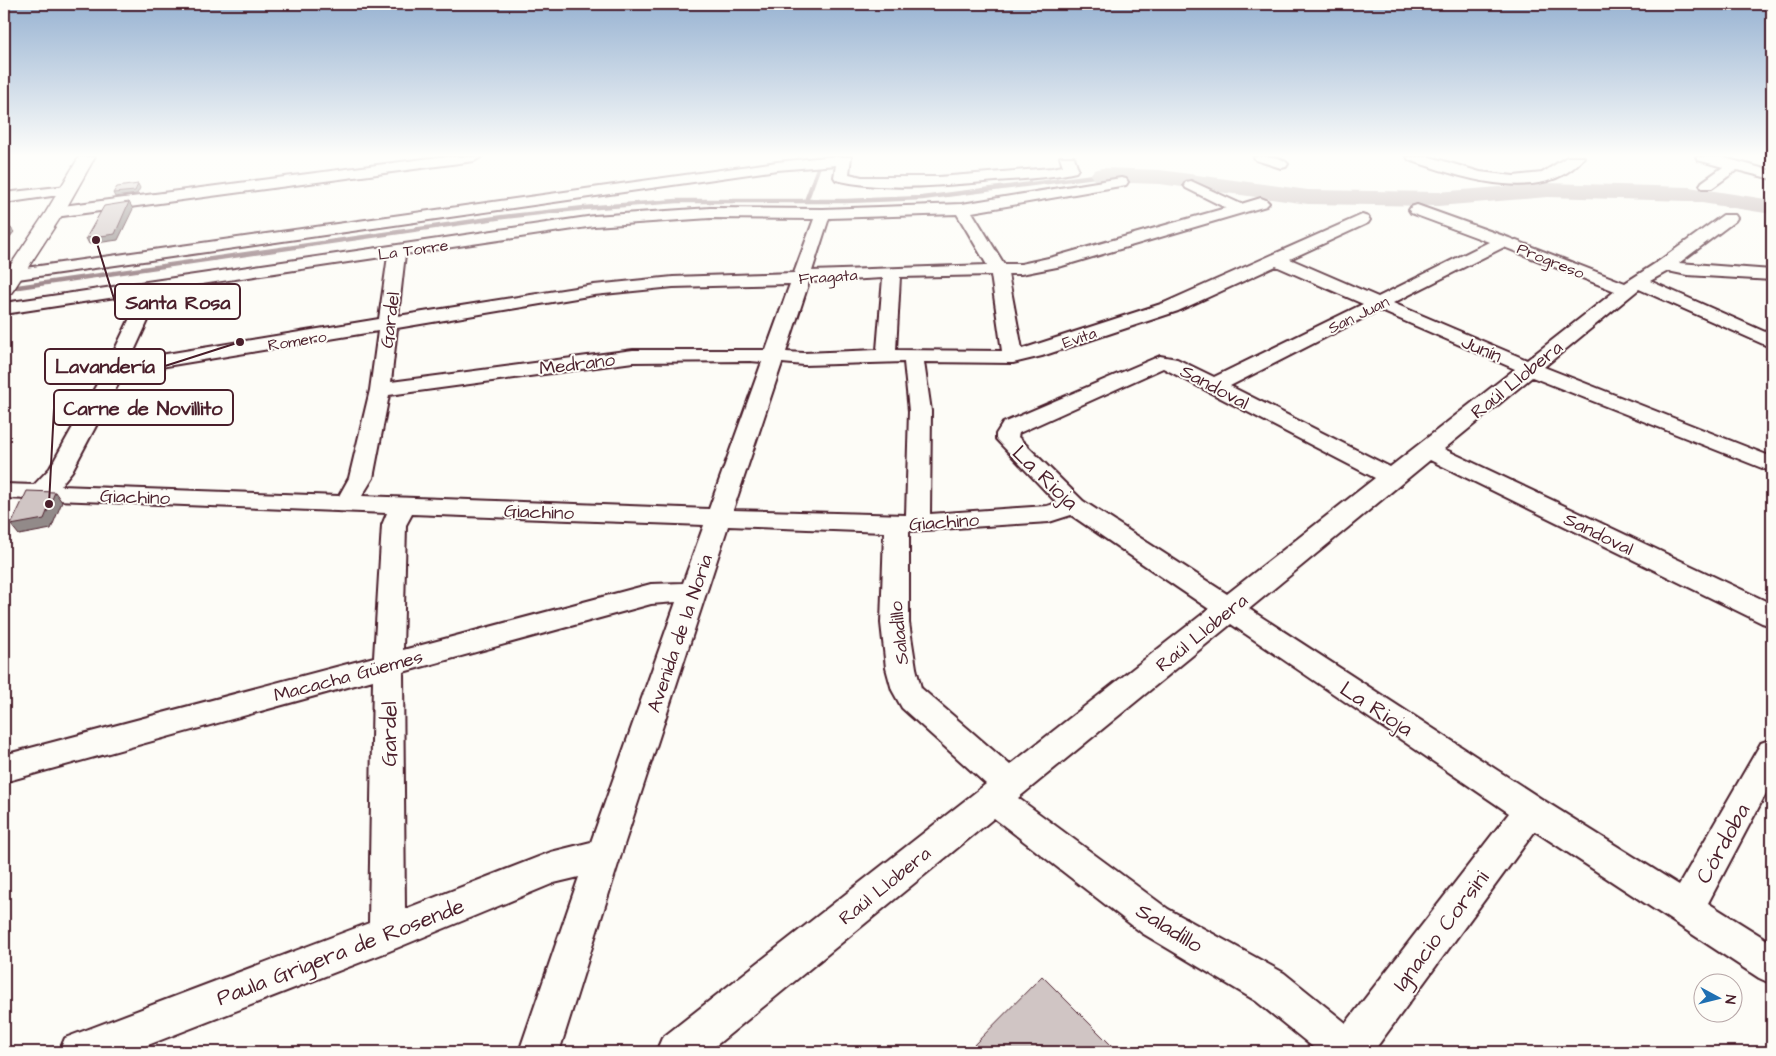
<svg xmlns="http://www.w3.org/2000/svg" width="1776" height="1056" font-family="'Architects Daughter',sans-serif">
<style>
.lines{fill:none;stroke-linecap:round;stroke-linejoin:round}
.stream{stroke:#91777b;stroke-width:4.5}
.river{fill:#c0b1b1;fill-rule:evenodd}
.street-casing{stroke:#4a1f2b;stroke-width:4}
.secondary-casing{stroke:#4a1f2b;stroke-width:3}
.street{fill:#fdfcf7;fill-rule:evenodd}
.secondary{fill:#fdfcf7;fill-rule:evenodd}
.shaded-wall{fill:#928a89;stroke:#4a1f2b}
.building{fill:#d0c5c4;stroke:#4a1f2b}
.labels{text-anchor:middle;stroke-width:4;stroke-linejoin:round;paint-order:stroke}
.far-street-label{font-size:16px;fill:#4a1f2b;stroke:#fdfcf7}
.street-label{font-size:19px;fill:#4a1f2b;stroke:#fdfcf7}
.near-street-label{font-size:22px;fill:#4a1f2b;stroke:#fdfcf7}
.leader{fill:none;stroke:#4a1f2b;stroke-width:2}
.callout-dot{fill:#4a1f2b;stroke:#fdfcf7;stroke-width:2}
.callout{fill:#fdfcf7;stroke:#4a1f2b;stroke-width:2}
.callout-label{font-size:20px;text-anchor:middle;font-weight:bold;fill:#4a1f2b}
</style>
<rect width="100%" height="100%" fill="#fdfcf7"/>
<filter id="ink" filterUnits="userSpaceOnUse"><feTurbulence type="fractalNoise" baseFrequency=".02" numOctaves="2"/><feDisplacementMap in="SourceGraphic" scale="10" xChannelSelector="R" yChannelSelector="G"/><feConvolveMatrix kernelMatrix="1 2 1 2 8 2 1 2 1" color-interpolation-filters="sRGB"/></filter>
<g filter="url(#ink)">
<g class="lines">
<!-- stream -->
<path class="stream" d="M806 201 820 163
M4 289 503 217 584 208 677 201H846L922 198 1102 175"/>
<!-- river -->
<path class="river" d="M1102 168 1160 170 1308 190 1438 192 1547 183 1689 187 1772 200V214L1689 201 1547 197 1438 206 1308 204 1160 184 1102 182 1094 180 1090 175 1094 170Z"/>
<defs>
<path id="street" d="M439 157H481L474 161 55 217 49 215 47 212 49 209 55 207Z
M826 157H851L849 174 862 177H938L1052 168 1063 166 1060 157H1074L1078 169 1076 172C1050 178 1023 179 996 181 945 185 886 192 836 180L834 177 836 165 777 170 4 281V271L777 162Z
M1254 157C1265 157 1280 155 1288 164L1286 167 1281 168 1256 160Z
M1407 157H1430L1480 172 1514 176 1542 173 1567 157H1584C1544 208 1458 176 1409 160Z
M1696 157H1721L1772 171V179L1737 170 1712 188H1702L1700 185 1702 182 1723 167 1698 160Z
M1121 178 1126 179 1128 182 1126 185 972 212 1004 264H1021L1053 257 1226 208 1186 188 1184 185 1186 182 1191 181 1241 204 1261 198 1266 200 1269 203 1266 206 1062 266 1021 274H1008L1022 349 1164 303 1362 215 1368 217 1370 220 1368 223 1290 259 1378 297 1489 242 1411 213 1409 210 1411 207 1417 205 1509 238 1625 283 1659 261 1723 215H1735L1737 218 1735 221 1679 263 1772 270V280L1687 275 1668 271 1650 281 1772 335V348L1639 289 1544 367 1772 457V472L1532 377 1444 449 1772 604V626L1762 623 1430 460 1249 609 1543 800 1679 885 1761 743 1772 739V782L1708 903 1772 943V984L1759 978 1535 831 1373 1052H1319L1256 1001 1142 933 994 818 708 1052H656L662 1038 986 784 902 708 892 690 886 668 881 623 884 532 728 526 625 842 559 1052H519L579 877 554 883 387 952 130 1052H59L65 1038 369 923 373 680 4 782V755L374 657 382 525 387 513 4 498V484L34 485 50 468 106 368 142 293 4 314V303L594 216 710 208 823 209 962 204ZM957 214 987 265 812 271 829 218ZM710 218 814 219 794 273 673 277 594 285 398 316 405 254 594 226ZM1504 247 1615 291 1527 360 1393 303ZM388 256 379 319 130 360 162 290ZM1276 266 1363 304 1214 377 1177 359 1160 356 1003 423 996 434V439L1057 503 1047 506 930 514 931 411 924 362 1013 363 1042 356 1178 311ZM991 275 1002 351 896 350 900 277ZM883 278 877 350 804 353 786 352 809 282ZM788 284H790L766 350H633L391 382 397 328 594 295 673 287ZM1379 310 1515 369 1390 467 1230 386ZM378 331 370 390 349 478 339 496 60 486 72 471 124 373ZM750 361 762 362 709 509 362 496 373 478 389 395 633 362ZM904 362 909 411 906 515 733 510 782 363 804 365ZM1163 368 1165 369 1375 478 1227 594 1083 501 1018 437 1019 433ZM412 514 704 525 683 583 651 584 403 650 406 525ZM1071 515 1209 609 1010 765 921 688 916 668 909 623V531L1049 522ZM676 602 591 842 551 852 405 909 403 672 651 604ZM1231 624 1509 813 1346 1023 1284 973 1168 909 1018 798Z
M67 186 72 187 74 190 72 193 4 203V193Z"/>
<path id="secondary" d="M79 157H95L64 212 14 289 11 293 4 295V275L46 212Z"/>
</defs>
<!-- street casing -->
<use href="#street" class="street-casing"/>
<!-- secondary casing -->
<use href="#secondary" class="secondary-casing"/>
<!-- street -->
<use href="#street" class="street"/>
<!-- secondary -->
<use href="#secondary" class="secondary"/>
</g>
<!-- shaded-wall -->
<path class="shaded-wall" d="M138 184 140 188 137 194 115 197 113 193Z
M129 202 133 209 118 240 89 244 86 238Z
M10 227 14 232 4 244V234Z
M55 492 62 502 51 529 19 535 11 525Z"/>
<!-- building -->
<path class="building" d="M138 184 135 191 113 193 117 187Z
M129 202 115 234 86 238 104 206Z
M10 227 4 234V228Z
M27 491 55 492 44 519 11 525Z
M1042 976 1118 1052H967Z"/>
</g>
<!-- sky -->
<linearGradient id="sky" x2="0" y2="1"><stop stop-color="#98b3d2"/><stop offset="0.51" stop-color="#fefefb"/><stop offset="1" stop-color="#fefefb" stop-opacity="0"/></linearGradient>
<rect width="1776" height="305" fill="url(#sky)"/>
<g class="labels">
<!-- far-street labels -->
<g class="far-street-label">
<text transform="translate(413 249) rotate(-8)" y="6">La Torre</text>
<text transform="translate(1551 260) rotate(22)" y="6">Progreso</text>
<text transform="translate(828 276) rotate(-4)" y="6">Fragata</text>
<text transform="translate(1358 314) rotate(-26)" y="6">San Juan</text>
<text transform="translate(1079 337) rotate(-19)" y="6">Evita</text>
<text transform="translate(297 340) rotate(-9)" y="6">Romero</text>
</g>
<!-- street labels -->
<g class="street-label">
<text transform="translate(389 320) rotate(-83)" y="7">Gardel</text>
<text transform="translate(1482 348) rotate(23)" y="7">Junín</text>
<text transform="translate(577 363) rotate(-7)" y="7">Medrano</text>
<text transform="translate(1516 379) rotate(-39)" y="7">Raúl Llobera</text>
<text transform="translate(1215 386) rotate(28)" y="7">Sandoval</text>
<text transform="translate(135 496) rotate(2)" y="7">Giachino</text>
<text transform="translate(539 511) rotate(2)" y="7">Giachino</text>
<text transform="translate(944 521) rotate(-4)" y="7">Giachino</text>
<text transform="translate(1599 533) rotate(26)" y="7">Sandoval</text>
<text transform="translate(1201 632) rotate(-39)" y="7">Raúl Llobera</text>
<text transform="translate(679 633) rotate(-71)" y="7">Avenida de la Noria</text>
<text transform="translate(898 633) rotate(-96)" y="7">Saladillo</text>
<text transform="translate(348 675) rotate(-15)" y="7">Macacha Güemes</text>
<text transform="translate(884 885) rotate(-39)" y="7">Raúl Llobera</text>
</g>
<!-- near-street labels -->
<g class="near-street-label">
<text transform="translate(1046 477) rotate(44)" y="8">La Rioja</text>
<text transform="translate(1377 708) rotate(33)" y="8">La Rioja</text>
<text transform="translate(388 734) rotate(-90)" y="8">Gardel</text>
<text transform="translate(1722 843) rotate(-61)" y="8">Córdoba</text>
<text transform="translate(1170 927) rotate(32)" y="8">Saladillo</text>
<text transform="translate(1440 930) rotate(-53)" y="8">Ignacio Corsini</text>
<text transform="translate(340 951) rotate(-21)" y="8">Paula Grigera de Rosende</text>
</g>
</g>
<!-- callouts -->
<path class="leader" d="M96 240L115 302M240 342L165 366M49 504L54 408"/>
<g class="callout-dot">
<circle cx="96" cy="240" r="5"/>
<circle cx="240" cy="342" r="5"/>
<circle cx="49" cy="504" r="5"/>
</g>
<g class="callout">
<rect x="115" y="284" width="125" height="35" rx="5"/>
<rect x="45" y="349" width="120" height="35" rx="5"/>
<rect x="54" y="390" width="179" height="35" rx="5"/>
</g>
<g class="callout-label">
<text x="178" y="309">Santa Rosa</text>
<text x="105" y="373">Lavandería</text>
<text x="143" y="415">Carne de Novillito</text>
</g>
<!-- margin -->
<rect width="1776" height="1056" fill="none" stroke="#fdfcf7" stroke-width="20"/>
<rect x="10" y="10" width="1756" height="1036" fill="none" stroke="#4a1f2b" stroke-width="2" filter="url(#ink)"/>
<!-- north arrow -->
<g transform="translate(1718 998) rotate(97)"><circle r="24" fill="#fdfcf7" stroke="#b5a4a5"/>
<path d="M0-4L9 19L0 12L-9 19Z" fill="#1f6fb2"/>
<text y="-8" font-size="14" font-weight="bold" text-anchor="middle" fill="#4a1f2b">N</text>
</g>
</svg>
